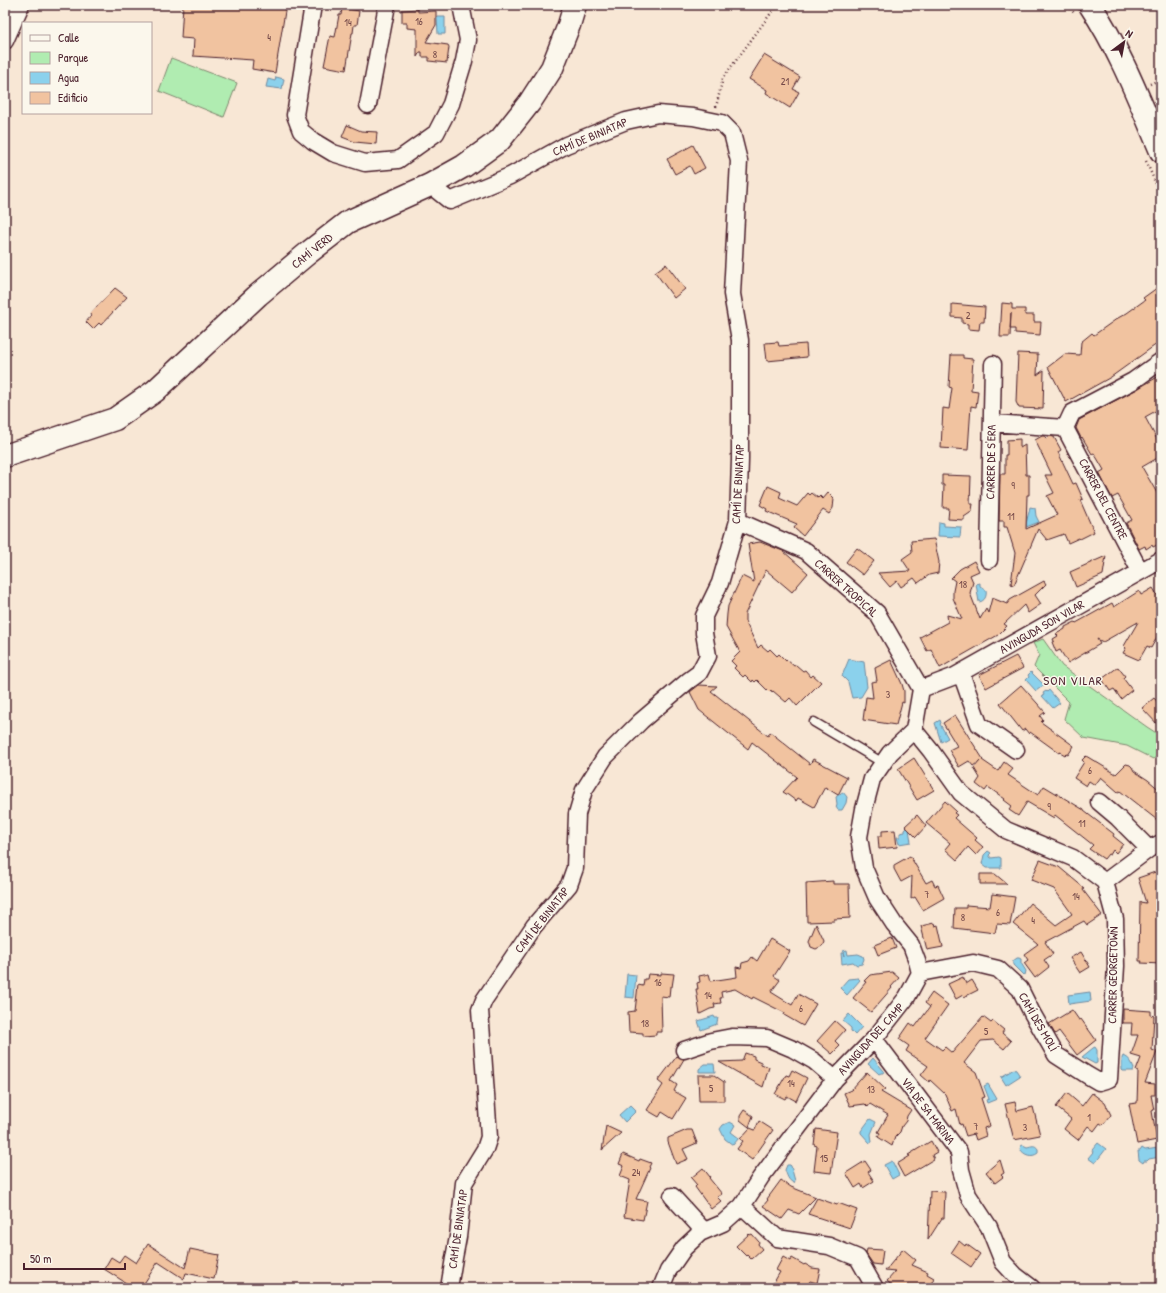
<svg xmlns="http://www.w3.org/2000/svg" width="1166" height="1293" font-family="'Patrick Hand',sans-serif">
<style>
.green{fill:#b0ecb1;stroke:#7d866e}
.water{fill:#8bd1ec;stroke:#718a9f}
.building{fill:#f1c3a0;stroke:#4a1f2b}
.lines{fill:none;stroke-linecap:round;stroke-linejoin:round}
.lane-casing{stroke:#4a1f2b;stroke-width:11}
.street-casing{stroke:#4a1f2b;stroke-width:19}
.secondary-casing{stroke:#4a1f2b;stroke-width:25}
.path{stroke:#4a1f2b;stroke-width:2.5;stroke-dasharray:1 3;stroke-linecap:butt}
.lane{stroke:#fbf7ec;stroke-width:8}
.street{stroke:#fbf7ec;stroke-width:16}
.secondary{stroke:#fbf7ec;stroke-width:22}
.labels{text-anchor:middle;stroke-width:3;stroke-linejoin:round;paint-order:stroke}
.number-label{font-size:10px;fill:#744848}
.street-label{font-size:12px;fill:#4a1f2b;stroke:#fbf7ec}
.neighbourhood-label{font-size:13px;letter-spacing:1px;fill:#4a1f2b;stroke:#fbf7ec}
</style>
<rect width="100%" height="100%" fill="#f8e7d5"/>
<filter id="ink" filterUnits="userSpaceOnUse"><feTurbulence type="fractalNoise" baseFrequency=".025" numOctaves="2"/><feDisplacementMap in="SourceGraphic" scale="8" xChannelSelector="R" yChannelSelector="G"/><feConvolveMatrix kernelMatrix="1 2 1 2 8 2 1 2 1" color-interpolation-filters="sRGB"/></filter>
<g filter="url(#ink)">
<!-- green -->
<path class="green" d="M171 58 237 83 224 117 159 91Z
M1043 639 1062 666 1147 727 1161 736V755L1153 759 1127 746 1084 738 1064 719 1069 702 1034 667 1039 655 1033 643Z"/>
<!-- water -->
<path class="water" d="M437 17H445V34H438Z
M276 77 284 79 282 89 266 87 268 79 275 81Z
M1030 507 1035 508 1036 516 1039 522 1026 527C1026 520 1029 514 1030 507Z
M939 522 944 523V526L961 527 960 537 938 536Z
M980 583V586L986 590C987 596 985 601 979 602L976 584Z
M849 659 864 662 867 687 861 697 852 698 848 682 842 676Z
M1031 672 1044 685 1036 691 1026 680 1029 677 1028 675Z
M1049 690 1060 703 1053 708 1042 696 1044 695 1043 693 1046 691 1047 692Z
M940 720 941 723 940 724 948 738 941 742 935 723Z
M843 792 847 797 846 803 842 810H838L836 807 837 804 836 797 841 793Z
M907 828 909 829 911 842 899 844 897 837H900V833L905 832V830Z
M988 851 991 853 989 855 991 858 999 857 1001 858V868H987L982 864 984 855Z
M847 950 848 955 858 954 863 956 864 959 862 964 857 965 853 962 842 964 841 953H843L844 956 843 951Z
M1017 958H1019L1021 959V963L1026 971 1025 975 1022 974 1013 965V961Z
M627 974 636 975 634 998 625 997Z
M858 978 860 980 847 995 840 988 848 979Z
M1090 992 1091 1001 1069 1004 1068 995Z
M849 1014 862 1027 855 1035 851 1031V1028L843 1021Z
M714 1016 715 1018H718L717 1022V1024L701 1030 698 1021Z
M1095 1047 1097 1050V1063L1095 1064 1082 1057 1093 1048Z
M1123 1056C1129 1057 1133 1064 1134 1069L1133 1071H1123L1122 1070V1058Z
M873 1058 884 1071 883 1073H881L879 1074 868 1064Z
M705 1064H714L715 1072H699V1069Z
M1014 1069 1016 1070 1020 1076 1006 1085 1001 1077Z
M988 1084 997 1099 987 1103 986 1100 989 1099 984 1086Z
M630 1105 636 1111 625 1122 619 1115Z
M870 1119 876 1122 871 1134 872 1142 870 1143 861 1133V1131Z
M730 1122 735 1125 731 1132 739 1138 733 1145 725 1139 720 1129 723 1125Z
M1098 1143 1106 1149 1095 1163 1088 1158 1093 1152 1092 1150Z
M1023 1145 1027 1147C1032 1146 1035 1144 1038 1149V1153C1032 1158 1024 1155 1020 1149L1021 1146Z
M1142 1148 1145 1150 1158 1148 1160 1157 1149 1159 1147 1161H1144L1143 1163 1139 1160 1138 1151H1140Z
M892 1161 899 1175 892 1179 884 1165Z
M787 1165H790L791 1166 795 1181 794 1183C788 1181 787 1175 785 1170Z"/>
<!-- building -->
<path class="building" d="M183 5H286L275 73 252 69 253 60 193 56 194 39 181 38Z
M342 8 359 11 357 25H354L353 33H352L346 70 324 66 330 36 335 37 339 15H341Z
M418 9V12L436 11V25L426 42 448 45 449 47 447 63 429 61V57H422V52H420L417 57V29L407 28V23H402V10Z
M764 55 800 77 793 89 799 92 790 108 766 93 767 90 749 79Z
M347 125 361 131 377 132 376 144 355 142 342 137Z
M693 145 705 168 694 174 690 166 675 174 667 159Z
M666 264 685 289 674 298 655 272Z
M1161 285V341L1111 377 1066 402 1048 367 1065 354 1080 355 1081 342 1092 333 1094 335 1118 318 1127 313 1145 300 1143 298Z
M115 288 127 297 101 325 99 323 93 329 86 322 91 316 90 314Z
M1002 303 1012 304V309H1025V315H1034V322H1041L1040 335 1015 333V329H1010L1011 313 1010 337H1000Z
M952 304 985 307 984 322H980L979 330 968 329V324L962 323V318L952 317Z
M778 342 779 346 806 344 807 357 767 361 765 343Z
M1018 353 1038 354 1037 375 1044 370 1043 409 1019 408 1016 402Z
M951 355H963V358L973 359 971 390 978 391 976 407 971 406 968 450 941 448 943 408 949 409 952 388 949 387Z
M1161 375V408L1145 417 1161 447V456L1142 467 1161 500V543L1153 547 1152 545 1146 549 1145 546 1139 549 1126 523 1132 520 1118 495 1112 498 1099 473 1104 470 1094 453 1092 454 1082 437 1081 438 1076 428 1079 420 1137 389Z
M1042 436H1045L1046 439 1050 436 1054 437 1061 450 1058 452 1073 484 1076 483 1083 499 1080 500 1094 532 1080 539 1079 538 1068 543 1064 534 1047 540 1038 529 1014 585 1011 584 1015 553 1007 527H1004V521H999L1000 474H1005V455H1007V440L1020 439V448L1025 445 1026 475H1029V495H1027L1026 529 1057 515 1047 496 1054 493 1045 475H1052L1035 440Z
M942 475 971 476 970 504H973L972 510 970 513 964 517V520L948 519 949 508H943L944 485H942Z
M768 486 781 492 779 498 797 506 808 493 810 495 812 493 818 498 820 496 823 499 828 493 834 499 833 508 829 514 823 510 803 536 794 528 797 524 766 511 767 509 760 505Z
M934 539 939 562 938 573 929 575 918 583 914 578 901 587 897 581 890 587 878 573 910 571 902 559 912 552 911 541Z
M760 542 783 551 808 573 792 592 766 570 745 614V621L758 648 761 645 768 651 770 649 777 656 779 654 786 661 787 660 794 666 796 665 803 671 805 670 811 677 813 675 821 682 797 706 790 698 786 702 773 691 772 692 771 690 769 692 757 680 755 682 753 680 752 682 745 675 743 677 734 668 736 666 731 661 740 652 726 627 727 614 728 606 742 576 754 582 748 544Z
M857 548 874 561 863 575 846 562Z
M1106 556 1103 575 1076 587 1070 572Z
M974 561 979 571 970 575 973 582 970 593 980 619 986 609 988 613 992 598 1007 604 1010 600 1044 581 1046 584 1035 595 1041 604 1028 613 1024 605 1004 624 1007 626 998 635 940 668 931 649 927 651 920 637 948 622 947 615 962 619 953 598V591L955 581 951 578 960 569Z
M1153 588 1161 601V630L1151 648 1147 646 1139 660 1123 653 1126 648 1124 646 1138 622 1103 642 1097 639 1100 644 1068 663 1060 650 1056 652 1052 642 1054 641 1053 639 1058 636 1056 634 1065 629V627L1075 622 1076 623 1112 603 1114 607 1139 591 1141 595Z
M1016 656 1023 668 986 688 979 675Z
M891 660 902 684 904 691V703L902 702 896 725 863 720 866 697 873 698 871 682 877 681 875 668Z
M1118 667 1125 676 1123 678 1132 690 1121 699 1114 689 1110 691 1102 679Z
M699 685 717 686 711 691 768 736 770 732 810 764 813 759 847 777 838 795 825 787 814 807 798 798 796 801 788 795 783 792 797 777 752 742 748 749 699 710 690 692Z
M1021 685 1045 712 1040 716 1043 720 1041 722 1074 746 1068 755 1066 754 1065 755 1060 752 1059 753 1030 732 1029 734 1025 729 1022 731 1000 703Z
M1154 698 1161 706V728L1142 708Z
M955 715 983 759 982 760 998 771 1004 762 1013 769 1008 775 1038 795 1044 786 1084 810V811L1114 834 1113 836 1123 844 1116 853 1113 850 1110 855 1108 854 1104 859 1089 849 1093 845 1055 815 1054 818 1027 802 1018 816 1009 810 1012 806 1004 800 1005 799 988 787 985 791 976 784 980 778 974 768 980 761 973 766 969 761 959 767 949 750 957 746 943 723Z
M1086 756 1116 774 1126 764 1130 765 1132 767 1134 771 1148 780 1161 791V823L1120 791 1118 792 1101 777 1095 785 1089 781 1086 786 1074 778 1084 762 1082 760Z
M914 758 934 790 917 800 898 769Z
M945 801 956 811 954 813 957 815 954 818 977 838 975 840 983 847 976 855 968 847 957 860 945 849 950 843 926 823Z
M917 815 926 826 916 837 905 826Z
M895 830 897 847 879 849 878 836H882V831Z
M910 856 926 883 932 880 935 886 938 885 944 898 923 910 915 897 911 899 912 876 901 882 894 869V865Z
M1040 860 1059 867 1084 888 1083 890 1102 915 1087 925 1084 921 1045 942 1053 954 1044 960 1049 967 1035 978 1024 963 1028 960 1024 954 1038 944 1013 924 1030 903 1056 925 1072 914 1054 889 1031 880Z
M1161 870V964L1141 963 1142 961H1139L1140 902 1146 903 1138 878Z
M980 874H995L1007 884H980Z
M833 881V884H849L850 918 834 919V921L807 922 806 883Z
M992 894 1015 897 1010 925 997 924 995 933 954 928 955 908H966V905L990 907Z
M934 923 935 926 938 925 943 947 927 950 921 926Z
M816 924 824 941 822 946 816 949 811 947 809 941Z
M892 938 896 948 878 955 874 945Z
M770 939 790 951 774 976 780 980 771 992 792 1005 798 994 816 1004 803 1026 784 1015 785 1013 753 997 752 999 735 989 721 992 722 998H720L721 1003 714 1004 715 1008 710 1009 700 1014 696 989H698L697 983 700 982 699 976 709 974 711 981 737 977 736 967 741 968 742 963 749 961 752 957 757 961Z
M1081 952 1090 967 1080 973 1070 958Z
M892 972 899 978 891 987 892 988 871 1012 853 998 866 982 864 981 870 975Z
M661 973 674 974 672 987H670L669 997 661 996 662 1032H656V1035L643 1036V1033L629 1032 628 1012 635 1011 638 985 643 986 644 979H647L648 974 661 975Z
M963 977 966 984 972 980 978 990 964 997 963 995 956 999 948 984Z
M932 993 948 1005 925 1038 942 1050 945 1047 952 1053 983 1017 991 1023 993 1021 1004 1030 1002 1033 1011 1041 1004 1049 993 1040 981 1041 964 1063 976 1072 985 1097 981 1098 990 1126 984 1128 986 1136 976 1140 974 1134 966 1136 962 1124 960 1125 956 1109 952 1111 945 1094 930 1080 929 1082 921 1075 928 1066 906 1051 909 1046 899 1039 910 1023 915 1027 930 1007 925 1003Z
M1123 1009 1151 1011V1015L1154 1016 1152 1050 1157 1052 1145 1083 1155 1084V1095H1151L1154 1110 1152 1111 1157 1140 1137 1144 1129 1104 1137 1103 1138 1072 1136 1071 1141 1058 1131 1055 1138 1035H1131L1132 1023H1123Z
M1072 1010 1079 1020 1081 1019 1096 1040 1077 1055 1059 1031 1055 1034 1049 1024Z
M835 1021 845 1030 835 1041 840 1046 832 1054 817 1041Z
M745 1053 754 1056V1059L761 1062V1064L769 1067 763 1087 719 1062 742 1061Z
M677 1056 684 1059 671 1081 677 1085 674 1091 686 1098 673 1119 662 1112 659 1117 647 1110 663 1085 658 1081Z
M792 1070 807 1078 796 1101 787 1096 785 1099 775 1094 786 1075 789 1076Z
M867 1072 885 1089 881 1092 911 1110 907 1116 906 1121 902 1126 900 1132 895 1137 892 1146 878 1137 880 1133 878 1132 888 1115 870 1104 868 1107 865 1104 850 1106 844 1093 851 1090Z
M698 1075H714L724 1082V1101H699Z
M1067 1093 1082 1106 1092 1093 1105 1103 1111 1115 1103 1125 1100 1123 1094 1131 1088 1126 1078 1140 1064 1129 1071 1119 1056 1107Z
M1015 1102 1017 1111 1033 1107 1040 1135 1014 1140 1005 1104Z
M744 1110 753 1116 749 1127 740 1120V1116Z
M759 1121 773 1130 752 1160 737 1149 743 1141 740 1139 750 1128 755 1130Z
M606 1126 621 1133 602 1150Z
M816 1129 837 1132 831 1173 814 1171 817 1146 814 1145Z
M687 1130H692L697 1143 683 1149 688 1159 676 1164 668 1142V1138Z
M931 1141 937 1152 932 1155 934 1159 904 1177 897 1164 910 1156 908 1155Z
M623 1154 639 1161 640 1159 651 1163 649 1167 650 1168 636 1199 647 1201 643 1220 624 1217 630 1180 620 1176 624 1166 619 1164Z
M1000 1160 1004 1173 1001 1175 1003 1177 995 1183 986 1172Z
M865 1161 871 1170 868 1172 874 1181 863 1188 861 1184 855 1188 846 1173Z
M703 1168 710 1177 709 1178 722 1194 717 1197 721 1201 711 1209 695 1187 697 1185 691 1178Z
M781 1180 791 1187 816 1197 799 1214 789 1210 782 1219 763 1206 768 1200 767 1199Z
M930 1191 945 1192 944 1218H942L928 1240Z
M817 1198 837 1205 838 1203 857 1210 850 1228 808 1214Z
M749 1234 750 1235 752 1234 759 1242 758 1244 762 1249 751 1259 747 1255 746 1256 736 1246Z
M959 1241 965 1246 966 1244 980 1254 971 1267 951 1253Z
M148 1244 185 1268 190 1249 219 1255 214 1279 186 1273 184 1279 158 1262 141 1288H134L104 1269 111 1257 119 1262 124 1255 136 1263Z
M867 1249 883 1250 881 1265 873 1264 866 1254Z
M903 1249 916 1260 912 1265 928 1272 927 1274 934 1278 929 1288H895L887 1281 895 1272 885 1271Z
M783 1257 790 1261 792 1258 804 1265 805 1264 812 1268 820 1269 817 1283 810 1281 806 1288H779L773 1284 780 1272 776 1270Z"/>
<g class="lines">
<defs>
<path id="lane" d="M814 722 883 763"/>
<path id="street" d="M313 5 295 115 301 131 313 141 333 153 365 163 398 160 436 133 451 104 464 61 468 40 461 5
M5 41 21 5
M368 105 387 5
M430 185 450 201 510 176 566 145 626 121 658 114 693 117 722 123 732 133 739 161 732 294 740 340V460L738 521 720 583 704 616V633L708 656 699 673 688 681 641 721 605 757 584 790 577 814 575 868 569 885 534 926 484 1000 480 1010 489 1137 485 1149 464 1183 458 1237 454 1258 449 1288
M992 423 1065 428 1072 413 1133 381 1161 361
M1065 428 1140 571
M738 521 806 551 877 613 921 689
M989 560 993 364
M961 673 979 724 1016 750
M921 689 955 676 1161 560
M914 730 931 751 961 793 1006 830 1073 858 1105 882 1115 919 1116 966 1109 1079 1099 1082 1087 1075 1056 1055 1032 1013 1020 989 998 969 973 963 920 973
M1099 802 1118 818 1149 849
M1105 882 1149 849 1161 843
M874 1039 959 1152 961 1170 968 1195 989 1227 1003 1262 1015 1275 1032 1288
M684 1050 711 1041 732 1037 767 1038 793 1049 814 1061 835 1079
M672 1196 704 1231
M742 1206 777 1238 829 1246 858 1258 875 1288
M661 1288 668 1271 684 1248 700 1233 723 1223 742 1206 761 1177 835 1079 874 1039 907 997 920 973 917 961 911 945 894 924 877 898 864 868 859 837 864 809 872 779 890 753 914 730 921 689"/>
<path id="secondary" d="M1090 5C1120 50 1140 102 1161 151
M5 456 115 419 155 391 258 295 308 253 348 222 430 185 464 166 500 140 530 102 552 68 569 25 575 5"/>
</defs>
<!-- lane casing -->
<use href="#lane" class="lane-casing"/>
<!-- street casing -->
<use href="#street" class="street-casing"/>
<!-- secondary casing -->
<use href="#secondary" class="secondary-casing"/>
<!-- path -->
<path class="path" d="M657 5 701 6 704 5
M1068 5 1074 13
M1150 84 1161 79
M716 107 723 78 777 5
M1146 161 1161 196"/>
<!-- lane -->
<use href="#lane" class="lane"/>
<!-- street -->
<use href="#street" class="street"/>
<!-- secondary -->
<use href="#secondary" class="secondary"/>
</g>
</g>
<g class="labels">
<!-- number labels -->
<g class="number-label">
<text x="419" y="25">16</text>
<text x="348" y="26">14</text>
<text x="269" y="41">4</text>
<text x="435" y="58">8</text>
<text x="785" y="85">21</text>
<text x="968" y="319">2</text>
<text x="1013" y="489">9</text>
<text x="1011" y="520">11</text>
<text x="963" y="588">18</text>
<text x="888" y="698">3</text>
<text x="1090" y="774">6</text>
<text x="1049" y="810">9</text>
<text x="1082" y="827">11</text>
<text x="927" y="898">7</text>
<text x="1076" y="900">14</text>
<text x="998" y="916">6</text>
<text x="963" y="921">8</text>
<text x="1033" y="924">4</text>
<text x="658" y="986">16</text>
<text x="708" y="999">14</text>
<text x="801" y="1012">6</text>
<text x="645" y="1027">18</text>
<text x="986" y="1035">5</text>
<text x="791" y="1087">14</text>
<text x="711" y="1092">5</text>
<text x="871" y="1093">13</text>
<text x="1089" y="1121">1</text>
<text x="976" y="1130">7</text>
<text x="1025" y="1131">3</text>
<text x="824" y="1162">15</text>
<text x="636" y="1176">24</text>
</g>
<!-- street labels -->
<g class="street-label">
<text transform="translate(590 137) rotate(-23)" y="4">CAMÍ DE BINIATAP</text>
<text transform="translate(312 251) rotate(-39)" y="4">CAMÍ VERD</text>
<text transform="translate(991 462) rotate(-89)" y="4">CARRER DE S'ERA</text>
<text transform="translate(738 484) rotate(-87)" y="4">CAMÍ DE BINIATAP</text>
<text transform="translate(1103 499) rotate(62)" y="4">CARRER DEL CENTRE</text>
<text transform="translate(846 588) rotate(42)" y="4">CARRER TROPICAL</text>
<text transform="translate(1042 627) rotate(-30)" y="4">AVINGUDA SON VILAR</text>
<text transform="translate(542 920) rotate(-52)" y="4">CAMÍ DE BINIATAP</text>
<text transform="translate(1113 975) rotate(-89)" y="4">CARRER GEORGETOWN</text>
<text transform="translate(1038 1022) rotate(60)" y="4">CAMÍ DES MOLÍ</text>
<text transform="translate(871 1039) rotate(-48)" y="4">AVINGUDA DEL CAMP</text>
<text transform="translate(928 1111) rotate(53)" y="4">VIA DE SA MARINA</text>
<text transform="translate(458 1229) rotate(-82)" y="4">CAMÍ DE BINIATAP</text>
</g>
<!-- neighbourhood labels -->
<g class="neighbourhood-label">
<text x="1073" y="685">SON VILAR</text>
</g>
</g>
<!-- margin -->
<rect width="1166" height="1293" fill="none" stroke="#fbf7ec" stroke-width="20"/>
<rect x="10" y="10" width="1146" height="1273" fill="none" stroke="#4a1f2b" stroke-width="1.5" filter="url(#ink)"/>
<!-- legend -->
<rect x="22" y="22" width="130" height="92" fill="#fbf7ec" stroke="#b4a19f"/>
<rect x="30" y="35" width="20" height="6" fill="#fbf7ec" stroke="#b4a19f"/>
<text x="58" y="42" font-size="12" fill="#4a1f2b">Calle</text>
<rect x="30" y="52" width="20" height="12" fill="#b0ecb1" stroke="#b4a19f"/>
<text x="58" y="62" font-size="12" fill="#4a1f2b">Parque</text>
<rect x="30" y="72" width="20" height="12" fill="#8bd1ec" stroke="#b4a19f"/>
<text x="58" y="82" font-size="12" fill="#4a1f2b">Agua</text>
<rect x="30" y="92" width="20" height="12" fill="#f1c3a0" stroke="#b4a19f"/>
<text x="58" y="102" font-size="12" fill="#4a1f2b">Edificio</text>
<!-- north arrow -->
<g transform="translate(1124 42) rotate(32)" stroke="#fbf7ec" stroke-width="3" paint-order="stroke">
<path d="M0-3L7 15L0 10L-7 15Z" fill="#4a1f2b"/>
<text y="-6" font-size="11" font-weight="bold" text-anchor="middle" fill="#4a1f2b">N</text>
</g>
<!-- scale -->
<path d="M24 1263v6h101v-6" fill="none" stroke="#4a1f2b" stroke-width="2"/>
<text x="30" y="1263" font-size="12" fill="#4a1f2b" stroke="#fbf7ec" stroke-width="3" paint-order="stroke">50 m</text>
</svg>
